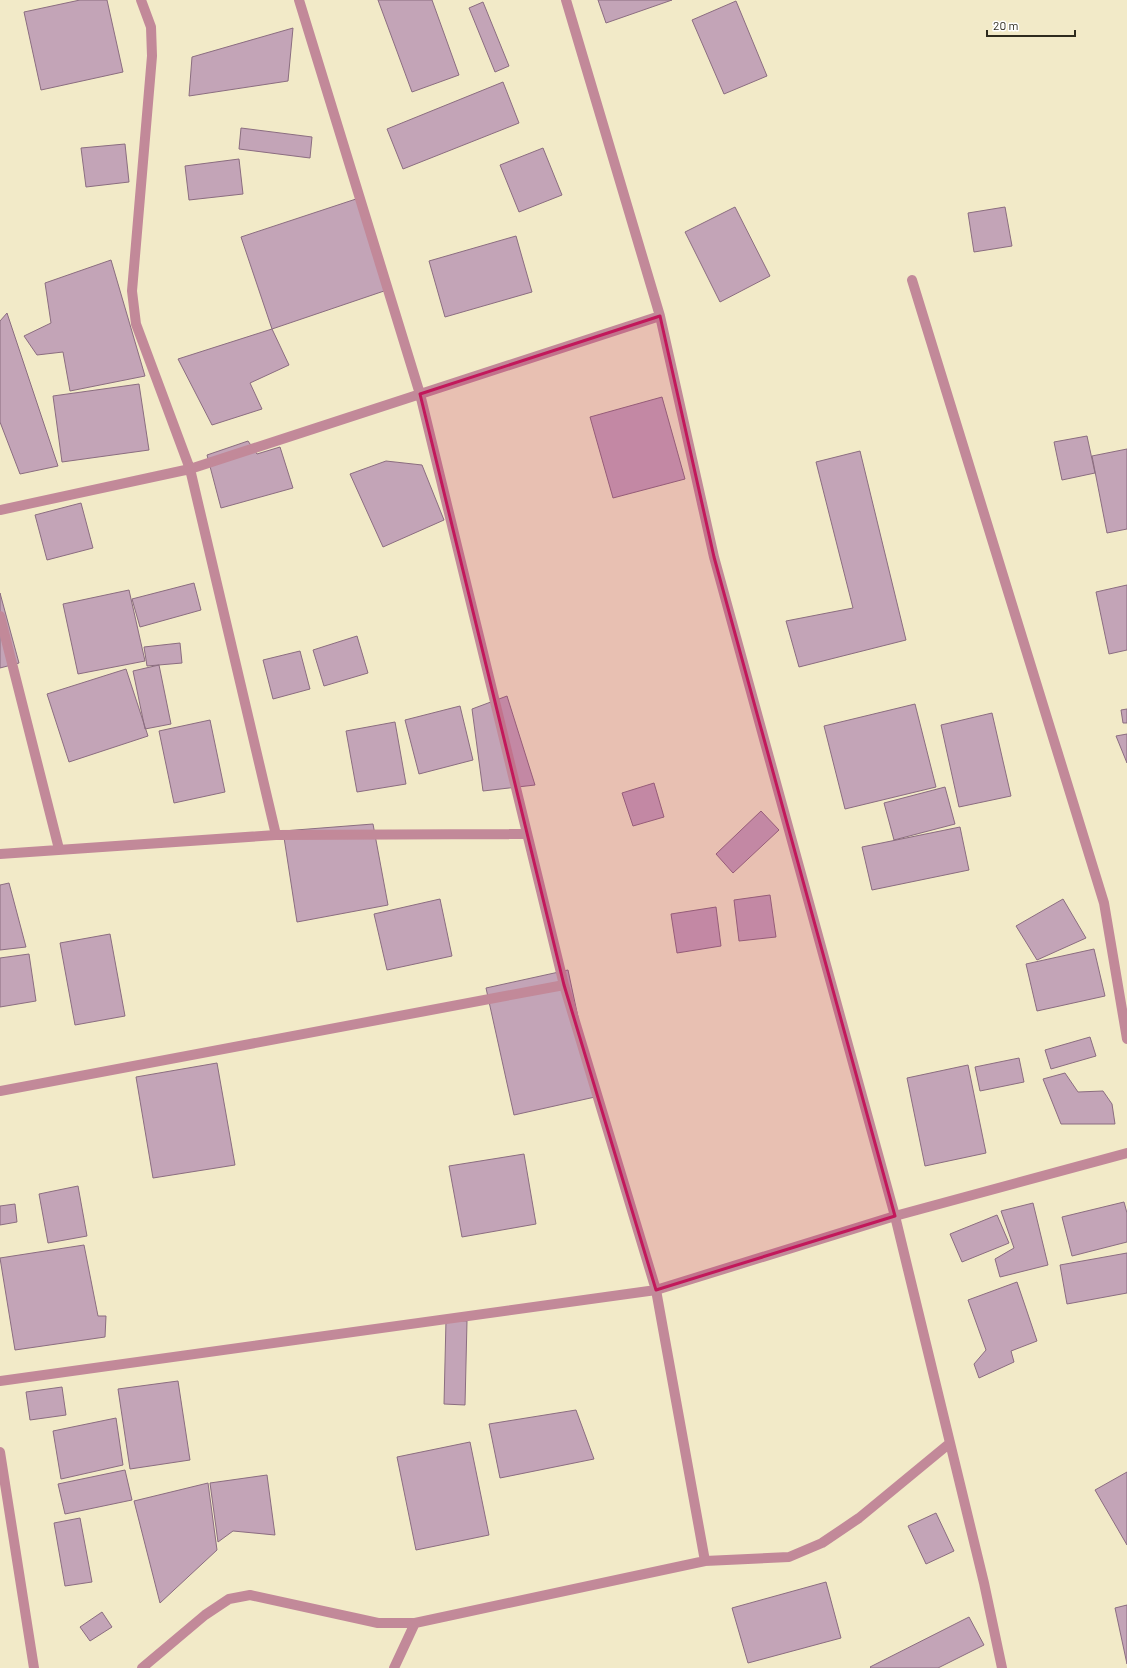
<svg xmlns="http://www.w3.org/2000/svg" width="1127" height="1668" font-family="Barlow,sans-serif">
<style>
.building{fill:#c3a4b7;stroke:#8b6d80}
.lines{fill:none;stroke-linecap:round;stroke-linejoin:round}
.minor{stroke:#c28999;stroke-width:10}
.marked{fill:#c2185b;fill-opacity:0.2;stroke:#c2185b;stroke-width:3;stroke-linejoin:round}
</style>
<rect width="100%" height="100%" fill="#f2eac8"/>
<!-- building -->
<path class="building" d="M80 0H107L123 72 41 90 24 12Z
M378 0H432L459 75 412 92Z
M598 0H672L606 23Z
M736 1 767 76 724 94 692 20Z
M483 2 509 66 495 72 469 8Z
M293 28 288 81 189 96 192 57Z
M503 82 519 123 403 169 387 129Z
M241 128 312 137 310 158 239 149Z
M125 144 129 182 86 187 81 148Z
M543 148 562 195 519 212 500 165Z
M239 159 243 194 189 200 185 166Z
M356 199 387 290 272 329 241 237Z
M735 207 770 276 720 302 685 232Z
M1005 207 1012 246 974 252 968 213Z
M516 236 532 292 445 317 429 261Z
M111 260 145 376 70 391 63 352 37 355 24 336 51 323 45 283Z
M7 313 58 466 20 474 0 422V321Z
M272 329 289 365 250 383 262 409 212 425 178 359Z
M139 384 149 450 62 462 53 396Z
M662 397 685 479 613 498 590 417Z
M1087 436 1095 473 1062 480 1054 442Z
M248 441 257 454 280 447 293 488 221 508 207 455Z
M1127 449V529L1107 533 1092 456Z
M860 451 906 640 799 667 786 621 853 608 816 462Z
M386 461 422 465 444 520 383 547 350 474Z
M81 503 93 548 47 560 35 515Z
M194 583 201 610 140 627 132 599Z
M1127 585V650L1109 654 1096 592Z
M129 590 145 661 78 674 63 604Z
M0 593 19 663 0 668Z
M357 636 368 673 324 686 313 650Z
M180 643 182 663 147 666 144 647Z
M300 651 310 689 273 699 263 660Z
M159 665 171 724 145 729 133 671Z
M126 669 148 736 69 762 47 694Z
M507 696 535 785 483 791 472 709Z
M915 704 936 787 845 809 824 726Z
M460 706 473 760 419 774 405 720Z
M1127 709V723H1123L1121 710Z
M992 713 1011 796 959 807 941 725Z
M210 720 225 792 174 803 159 731Z
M395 722 406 784 357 792 346 731Z
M1127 734V763L1116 736Z
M654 783 664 817 633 826 622 793Z
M945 787 955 824 894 840 884 803Z
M761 811 779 830 733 873 716 854Z
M373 824 388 905 297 922 283 831Z
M960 827 969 870 872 890 862 847Z
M9 883 26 947 0 950V885Z
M770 895 776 937 739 941 734 900Z
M440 899 452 956 387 970 374 914Z
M1063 899 1086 938 1037 960 1016 926Z
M716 907 721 946 677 953 671 914Z
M110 934 125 1016 75 1025 60 943Z
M1094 949 1105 996 1037 1011 1026 964Z
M29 954 36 1001 0 1007V958Z
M568 970 595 1097 514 1115 486 988Z
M1090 1037 1096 1056 1051 1069 1045 1050Z
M1019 1058 1024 1082 980 1091 975 1067Z
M217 1063 235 1165 153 1178 136 1077Z
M968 1065 986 1153 925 1166 907 1078Z
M1065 1073 1078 1092 1103 1091 1112 1104 1115 1124H1061L1043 1079Z
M524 1154 536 1224 462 1237 449 1166Z
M78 1186 87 1236 48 1243 39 1194Z
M1124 1202 1127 1213V1242L1072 1256 1062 1217Z
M1033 1203 1048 1265 1000 1277 995 1259 1014 1248 1001 1211Z
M15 1204 17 1222 0 1225V1206Z
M997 1215 1009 1243 962 1262 950 1234Z
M84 1245 98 1316H106L105 1337 15 1350 0 1258Z
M1127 1253V1293L1067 1304 1060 1265Z
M1017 1282 1037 1341 1011 1351 1014 1362 979 1378 974 1364 986 1350 968 1300Z
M446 1320 467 1321 465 1405 444 1404Z
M178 1381 190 1460 130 1469 118 1389Z
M62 1387 66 1415 30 1420 26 1392Z
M576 1410 594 1459 500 1478 489 1424Z
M116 1418 123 1465 61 1479 53 1431Z
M470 1442 489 1535 416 1550 397 1457Z
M125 1470 132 1500 65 1514 58 1484Z
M1127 1472V1545L1095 1490Z
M267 1475 275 1535 233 1531 218 1542 210 1483Z
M208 1483 217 1550 160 1603 134 1501Z
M936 1513 954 1551 926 1564 908 1526Z
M80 1518 92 1582 65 1586 54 1523Z
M826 1582 841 1638 748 1663 732 1608Z
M1127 1605V1664L1115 1608Z
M102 1612 112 1627 90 1641 80 1627Z
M969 1617 984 1645 938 1668H871L870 1667Z"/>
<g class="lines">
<!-- minor -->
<path class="minor" d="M141 0 151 27 152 56 132 291 136 324 190 469 276 835
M566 0 660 316 714 557 895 1216 984 1583 1002 1668
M912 280 1104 903 1127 1039
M0 510 190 469 660 316
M0 616 59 849
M0 854 276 835 527 834
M0 1091 564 985
M0 1381 656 1290 895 1216 1127 1153
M0 1452 34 1668
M705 1561 789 1557 822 1543 859 1518 950 1443
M142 1668 205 1615 229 1599 250 1595 378 1623H415L705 1561 656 1290 564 985 420 394 299 0
M394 1668 415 1623"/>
</g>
<!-- marked area -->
<path class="marked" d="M660 316 714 557 895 1216 656 1290 564 985 420 394Z"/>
<!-- scale -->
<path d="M987 30v6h88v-6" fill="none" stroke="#2e2b1e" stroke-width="2"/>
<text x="993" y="30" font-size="12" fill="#2e2b1e" stroke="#ffffff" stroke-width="3" paint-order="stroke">20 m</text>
</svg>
